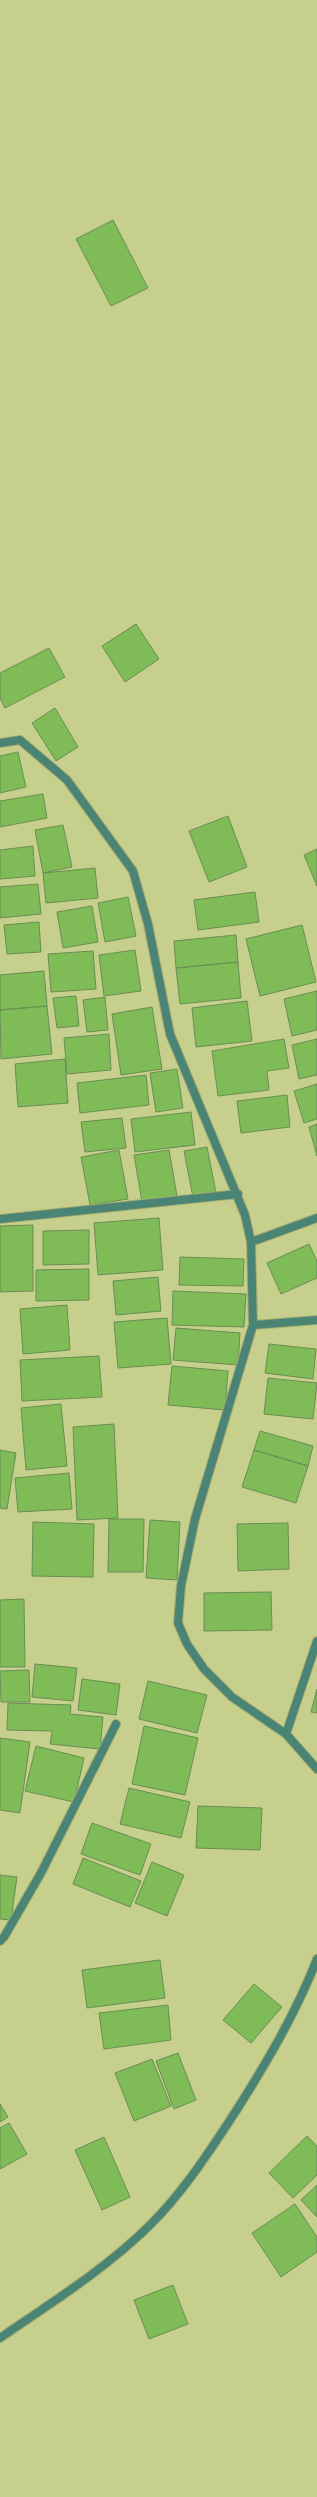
<svg xmlns="http://www.w3.org/2000/svg" width="317" height="2497" font-family="'Source Sans 3',sans-serif">
<style>
.building{fill:#7fbc57;stroke:#6a8d55}
.lines{fill:none;stroke-linecap:round;stroke-linejoin:round}
.minor-casing{stroke:#a5ad72;stroke-width:10}
.minor{stroke:#4a8474;stroke-width:8}
</style>
<rect width="100%" height="100%" fill="#c6cf8b"/>
<!-- building -->
<path class="building" d="M113 220 148 288 111 306 76 239Z
M136 624 159 659 125 682 102 646Z
M49 648 65 677 5 708 0 698V673Z
M55 708 78 747 56 761 32 723Z
M18 752 26 787 0 793V756Z
M43 794 47 818 0 827V801Z
M228 816 247 867 209 882 189 831Z
M63 825 72 867 43 873 35 830Z
M33 846 35 876 0 879V850Z
M317 849V886L304 855Z
M95 868 98 898 46 903 43 873Z
M38 884 41 914 0 918V887Z
M255 892 259 922 198 930 194 900Z
M128 897 136 936 105 942 98 903Z
M92 906 98 942 63 948 57 912Z
M39 922 41 952 7 954 4 925Z
M302 925 316 982 260 996 246 939Z
M236 935 238 962 176 968 174 941Z
M135 950 141 991 104 996 99 955Z
M93 951 96 989 51 992 48 954Z
M238 962 241 998 180 1004 176 968Z
M44 971 47 1006 0 1010V975Z
M317 991V1030L292 1036 284 999Z
M76 996 79 1026 57 1028 53 998Z
M105 997 108 1030 87 1032 83 1000Z
M247 1001 252 1041 196 1047 192 1008Z
M47 1006 52 1054 1 1059 0 1010Z
M152 1007 162 1069 121 1075 112 1014Z
M109 1034 111 1070 67 1074 64 1038Z
M284 1039 289 1068 267 1071 269 1090 218 1096 212 1051Z
M317 1039V1075L299 1079 292 1045Z
M65 1059 68 1103 18 1107 15 1064Z
M177 1069 183 1108 156 1112 150 1073Z
M146 1075 149 1105 80 1113 77 1083Z
M317 1084V1119L304 1123 294 1091Z
M287 1095 290 1127 241 1133 237 1101Z
M191 1112 195 1145 135 1152 131 1119Z
M122 1118 126 1148 85 1152 81 1122Z
M317 1124V1156L309 1127Z
M207 1147 216 1193 193 1197 184 1151Z
M119 1150 128 1199 90 1205 81 1157Z
M169 1150 177 1196 142 1202 134 1155Z
M159 1218 163 1270 98 1275 94 1223Z
M33 1225V1291L0 1292V1226Z
M89 1230V1264L43 1265V1231Z
M309 1244 317 1261V1278L281 1294 267 1263Z
M180 1257 244 1259 243 1286 179 1285Z
M89 1269V1300L36 1301V1270Z
M158 1277 161 1311 116 1315 113 1281Z
M173 1291 246 1294 244 1327 172 1325Z
M67 1305 70 1350 23 1354 20 1309Z
M167 1318 171 1364 118 1368 114 1322Z
M176 1328 240 1333 238 1365 173 1360Z
M269 1344 316 1349 313 1379 265 1373Z
M99 1356 102 1397 22 1401 20 1360Z
M172 1366 228 1371 225 1410 168 1405Z
M268 1378 317 1383 313 1419 264 1414Z
M61 1404 67 1466 26 1470 21 1408Z
M114 1424 118 1518 77 1520 73 1427Z
M260 1431 313 1446 308 1466 254 1450Z
M0 1450 16 1453 7 1509 0 1508Z
M254 1450 308 1466 296 1503 242 1487Z
M69 1473 72 1509 18 1512 15 1478Z
M109 1519H144L143 1572H108Z
M150 1520 180 1522 177 1580 146 1578Z
M33 1522 94 1524 93 1577 32 1576Z
M288 1523 289 1569 238 1571 237 1524Z
M271 1592 272 1630 204 1631V1593Z
M24 1599 25 1667H0V1600Z
M35 1664 77 1668 73 1701 32 1697Z
M29 1670 30 1702H1L0 1671Z
M82 1679 120 1684 116 1715 78 1710Z
M148 1681 207 1695 197 1733 139 1719Z
M317 1689V1713L311 1712Z
M8 1703 71 1705 70 1714 103 1717 100 1749 50 1744 52 1731 7 1730Z
M144 1726 198 1738 185 1795 132 1784Z
M0 1738 30 1742 20 1813 0 1810Z
M36 1746 84 1758 74 1802 25 1791Z
M129 1788 190 1802 181 1838 120 1824Z
M198 1806 262 1808 260 1850 196 1848Z
M92 1823 151 1844 140 1875 81 1854Z
M83 1858 141 1881 130 1907 73 1884Z
M152 1862 184 1875 167 1916 135 1903Z
M0 1875 17 1877 11 1920 0 1919Z
M160 1960 165 1998 87 2008 82 1970Z
M254 1984 282 2007 251 2043 223 2020Z
M168 2005 171 2040 104 2049 99 2013Z
M178 2053 196 2100 174 2109 156 2061Z
M152 2059 171 2106 134 2121 115 2073Z
M0 2104 8 2117 0 2122Z
M9 2123 27 2154 0 2169V2128Z
M307 2136 317 2146V2175L293 2198 269 2173Z
M104 2137 130 2197 102 2210 75 2150Z
M317 2185V2217L301 2200Z
M295 2204 317 2237V2252L281 2277 252 2233Z
M173 2285 188 2324 149 2339 134 2300Z"/>
<g class="lines">
<defs>
<path id="minor" d="M0 743 20 740 67 780 133 871 148 924 170 1034 245 1215 251 1242 253 1325 195 1519 181 1586 178 1623 187 1644 204 1669 232 1697 286 1734 317 1769
M0 1219 238 1194
M251 1242 317 1218
M253 1325 317 1320
M286 1734 317 1641
M0 1941 4 1937 41 1873 116 1724
M0 2338C51 2303 104 2270 148 2227 183 2193 209 2152 236 2111 267 2062 296 2013 317 1959"/>
</defs>
<!-- minor casing -->
<use href="#minor" class="minor-casing"/>
<!-- minor -->
<use href="#minor" class="minor"/>
</g>
</svg>
